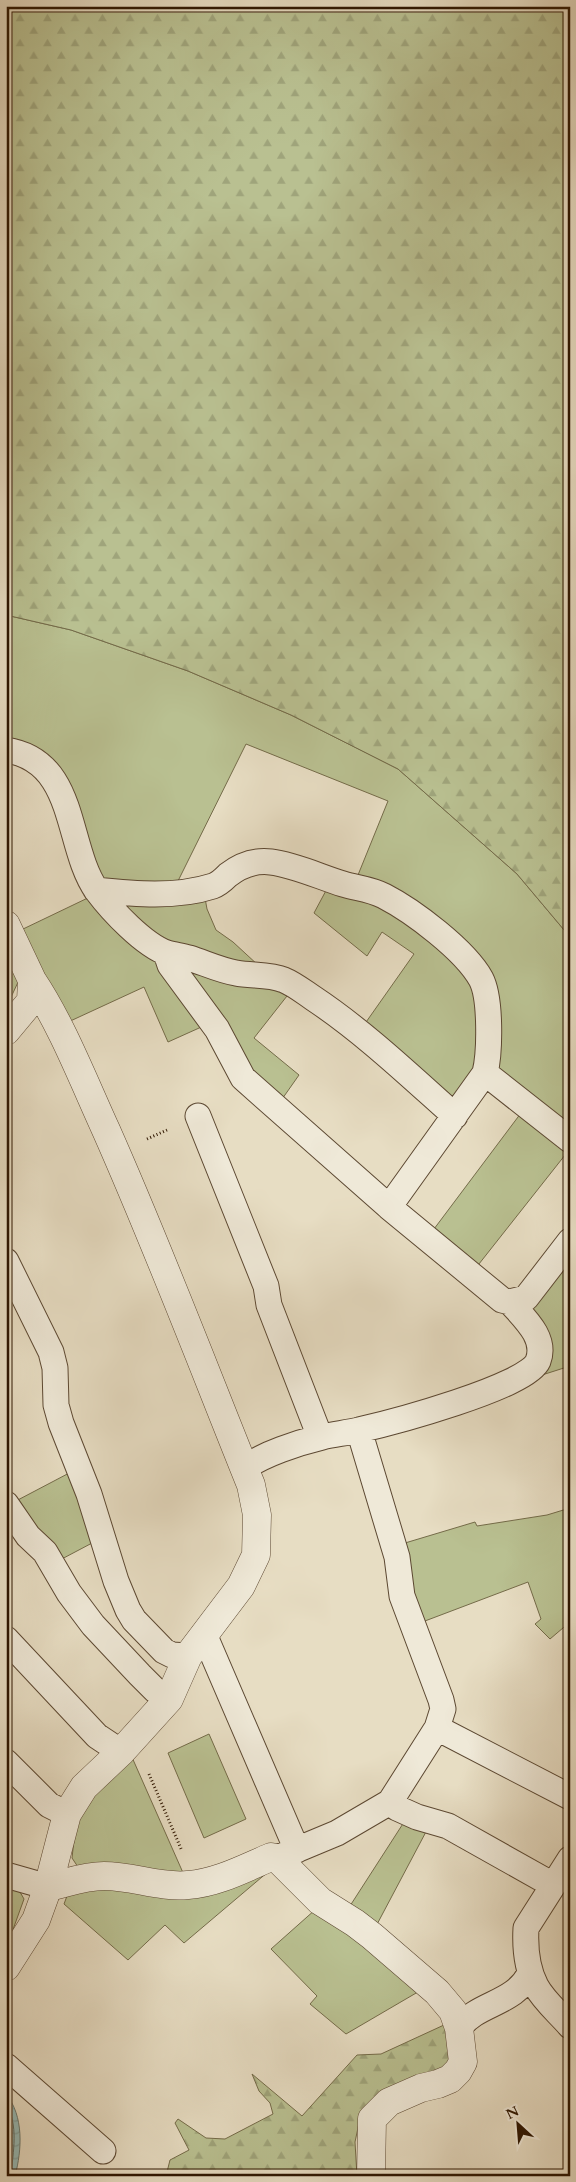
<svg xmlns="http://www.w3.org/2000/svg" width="576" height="2182" font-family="Cardo,serif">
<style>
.green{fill:#b9c091;stroke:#746b49}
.forest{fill:url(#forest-firs);stroke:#746b49}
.water{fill:url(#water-waves);stroke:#6d796e}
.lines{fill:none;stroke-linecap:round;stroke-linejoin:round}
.shore{stroke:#62685c;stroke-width:1}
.lane-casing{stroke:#5c4832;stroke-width:27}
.street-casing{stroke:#5c4832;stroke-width:29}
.path{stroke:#2e1601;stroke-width:3;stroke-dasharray:1 2.5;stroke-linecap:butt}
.lane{stroke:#efe9d8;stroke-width:25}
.street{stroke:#efe9d8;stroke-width:28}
</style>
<defs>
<pattern id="forest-firs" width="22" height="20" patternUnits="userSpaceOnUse" patternTransform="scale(1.25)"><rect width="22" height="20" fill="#b9c091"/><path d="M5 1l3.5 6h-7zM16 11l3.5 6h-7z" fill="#9fa47b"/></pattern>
<pattern id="water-waves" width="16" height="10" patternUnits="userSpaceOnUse" patternTransform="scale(1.25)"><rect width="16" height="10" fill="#97bbb7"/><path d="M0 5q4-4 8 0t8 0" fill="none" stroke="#82a09c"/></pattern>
</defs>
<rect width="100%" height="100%" fill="#e7ddc3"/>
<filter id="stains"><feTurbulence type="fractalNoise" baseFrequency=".004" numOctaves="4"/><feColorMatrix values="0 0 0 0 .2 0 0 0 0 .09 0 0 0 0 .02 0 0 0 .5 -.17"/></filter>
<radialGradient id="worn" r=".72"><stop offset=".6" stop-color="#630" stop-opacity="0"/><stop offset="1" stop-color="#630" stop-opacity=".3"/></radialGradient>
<!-- green -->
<path class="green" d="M6 615 71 630 188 671 291 715 398 769 517 874 570 937V1134L499 1076 487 981 358 875 388 801 246 744 177 883 106 886 72 805 6 746Z
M329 885 381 899 477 983 483 1051 457 1103 364 1025 414 954 382 932 367 956 314 913Z
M94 895 156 955 208 1024 168 1042 144 987 66 1023 21 930Z
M112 897 205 898 207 909 216 930 233 942 259 966 168 948Z
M6 953 19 980 6 1008Z
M182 961 275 988 287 996 254 1038 299 1075 280 1102 260 1089Z
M521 1113 569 1150 475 1269 431 1233Z
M570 1250V1374L567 1367 517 1383 530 1375 525 1311Z
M73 1471 94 1542 58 1561 14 1502Z
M570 1508V1622L550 1639 535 1624 541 1619 528 1582 417 1624 405 1543 475 1522 477 1526 547 1515Z
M209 1734 246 1819 204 1838 168 1753Z
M131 1755 184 1875 78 1867 72 1858 76 1822 95 1794Z
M406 1819 428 1828 374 1930 348 1909Z
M275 1866 184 1943 165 1925 128 1960 64 1904 67 1896 76 1890Z
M6 1886 20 1892 24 1899 11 1935 6 1941Z
M316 1909 423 1989 346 2034 310 2004 317 1996 271 1949Z"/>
<!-- forest -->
<path class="forest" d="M6 6H570V937L517 874 398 769 291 715 188 671 71 630 6 615Z
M444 2025 448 2037 450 2063 359 2123 355 2142 357 2176H166L170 2160 189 2150 175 2123 178 2119 206 2138 225 2139 273 2114 270 2103 259 2091 252 2074 302 2116 357 2055 381 2054Z"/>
<!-- water -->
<path class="water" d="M6 2094C24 2116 22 2150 15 2176H6Z"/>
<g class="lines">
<!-- shore -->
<path class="shore" d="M6 2103C19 2126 13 2151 11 2176"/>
<defs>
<path id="lane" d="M6 750C78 761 65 846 97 891 112 911 144 945 167 953 174 955 182 956 189 958 205 963 219 970 236 973 251 976 270 974 284 980 294 984 304 992 313 998 364 1032 409 1075 455 1116
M96 890C134 894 176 898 213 886 219 884 224 879 228 875 241 865 255 860 271 862 295 865 320 877 343 884 356 888 371 889 384 896 413 911 465 950 481 979 491 998 490 1052 485 1073L389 1207 243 1078 217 1029 170 965 166 953
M485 1073 570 1140
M198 1116 266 1286 269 1305 320 1437
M389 1207 502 1300 510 1302 526 1298 570 1241
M6 1261 51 1352 55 1368 56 1405 61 1423 89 1494 116 1581 128 1610 134 1620 164 1651 172 1655 188 1656
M244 1468C264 1454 297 1443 322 1437 334 1434 347 1433 359 1430 390 1423 527 1387 538 1361 547 1338 524 1318 510 1302
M6 1504 28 1536 45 1552 69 1593 93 1625 140 1675 155 1690 169 1699
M204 1634 297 1850
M6 1639 97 1736 121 1752
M437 1728 570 1797
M6 1762 49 1805 67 1814
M390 1802 397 1808 417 1817 448 1826 553 1885
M277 1858 337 1833 390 1802 437 1728 443 1709 441 1700 402 1596 397 1557 359 1430
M570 1859 526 1928C525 1946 527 1969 536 1986 544 2001 559 2013 570 2026
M6 1875 48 1887
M459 2028C478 2002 514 2005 530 1973
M6 2066 103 2151"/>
<path id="street" d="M6 925 32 980 31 1001 6 1031
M48 1887C67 1883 84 1876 104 1876 133 1876 160 1888 188 1885 217 1883 245 1868 271 1857L277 1858 320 1901 355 1923 372 1936 437 1992 453 2011 459 2028 463 2062 458 2071 450 2079 438 2084 421 2088 389 2102 372 2119 371 2176
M6 1967 36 1920 48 1887 67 1814 84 1787 121 1752 169 1699 188 1656 241 1586 256 1555 257 1515 251 1485C203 1366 158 1247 106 1130 84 1082 61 1023 32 980"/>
</defs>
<!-- lane casing -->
<use href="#lane" class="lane-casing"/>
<!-- street casing -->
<use href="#street" class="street-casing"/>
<!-- path -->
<path class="path" d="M147 1139 167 1130
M149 1774 182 1851"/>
<!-- lane -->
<use href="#lane" class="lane"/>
<!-- street -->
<use href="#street" class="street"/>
</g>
<!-- margin -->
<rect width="576" height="2182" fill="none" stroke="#e7ddc3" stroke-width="25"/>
<rect x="8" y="8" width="561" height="2167" fill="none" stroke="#2e1601" stroke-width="2.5"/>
<rect x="12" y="12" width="551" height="2157" fill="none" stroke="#2e1601"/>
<!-- north arrow -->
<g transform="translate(518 2124) rotate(334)" stroke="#efe9d8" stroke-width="4" paint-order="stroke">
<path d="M0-4L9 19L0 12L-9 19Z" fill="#2e1601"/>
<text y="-8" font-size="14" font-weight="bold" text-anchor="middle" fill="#2e1601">N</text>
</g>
<rect width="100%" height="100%" filter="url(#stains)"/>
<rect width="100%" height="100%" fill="url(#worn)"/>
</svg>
